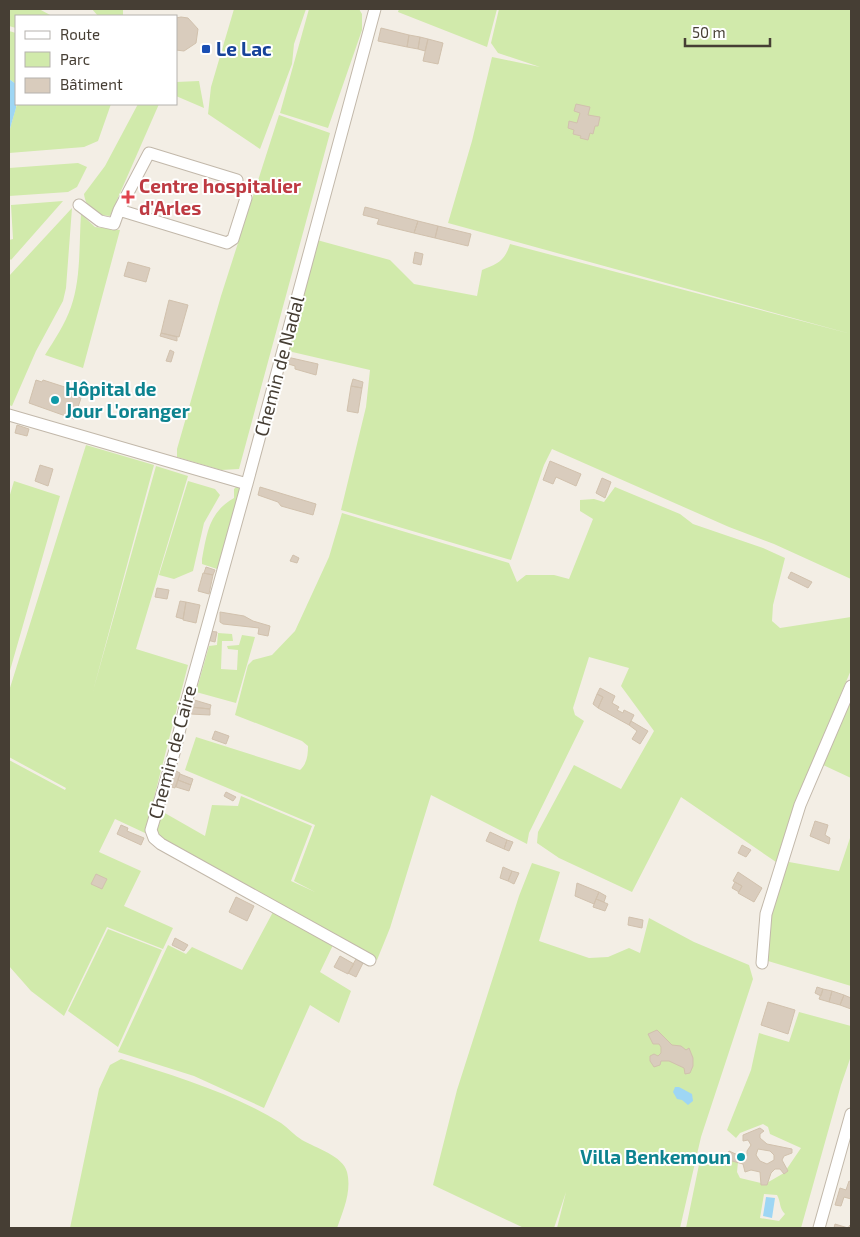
<svg xmlns="http://www.w3.org/2000/svg" width="860" height="1237" font-family="'Exo 2',sans-serif">
<style>
.green{fill:#d1eaab;fill-rule:evenodd}
.water{fill:#9ed6f4}
.building{fill:#d9ccbd;stroke:#d1c1ad;fill-rule:evenodd}
.lines{fill:none;stroke-linecap:round;stroke-linejoin:round}
.street-casing{stroke:#c2b8aa;stroke-width:13}
.street{stroke:#fff;stroke-width:11}
.transit-dot{fill:#1a4fb4;stroke:#fff;stroke-width:2}
.health-dot{fill:#e0444e;stroke:#fff;stroke-width:2}
.culture-dot{fill:#0f9aa8;stroke:#fff;stroke-width:2}
.labels{text-anchor:middle;stroke-width:4;stroke-linejoin:round;paint-order:stroke}
.transit-label{font-size:19px;font-weight:bold;fill:#164399;stroke:#fff;text-anchor:start}
.health-label{font-size:19px;font-weight:bold;fill:#be3a42;stroke:#fff;text-anchor:start}
.street-label{font-size:19px;fill:#463e34;stroke:#fff}
.culture-label{font-size:19px;font-weight:bold;fill:#0d838f;stroke:#fff;text-anchor:start}
</style>
<rect width="100%" height="100%" fill="#f3eee5"/>
<!-- green -->
<path class="green" d="M9 9H39L52 16H16V28L9 26Z
M92 9H123V16H98Z
M234 9H306L294 44 292 64 260 149 208 114 211 87Z
M309 9H359L362 14V30L328 128 280 113Z
M399 9H497L487 47 398 12Z
M499 9H851V334L448 223 472 141 492 57 540 67 498 53 491 43Z
M9 31 16 33V84L9 79Z
M199 81 204 108 176 96V82Z
M17 104H111L98 141 84 147 9 153V132Z
M138 104H159L110 216C96 215 86 209 84 194L105 166Z
M279 115 330 133 239 469 221 470 177 457V449L221 296Z
M78 163 87 167 77 187 68 192 9 196V168Z
M63 201 11 260 9 258V240L13 239 11 205Z
M72 208 66 288 63 301 36 351 12 406 9 405V276Z
M81 214 95 227 120 230 83 368 45 355C55 339 65 324 71 307 81 279 79 244 81 214Z
M317 240 390 260 414 284 477 296 482 270C497 264 505 261 510 244L851 334V579L774 544 729 527 552 449 544 465 511 560 341 510 366 407 370 370 288 351Z
M86 445 154 465 93 691 156 466 188 476 136 649 188 665 145 833 115 819 99 852 141 871 124 906 173 928 163 949 107 927 64 1016 31 991 9 966V760L65 790 66 788 9 757V691Z
M14 481 60 496 9 674V498Z
M188 481 215 489 220 495 204 523 193 571 174 579 159 575Z
M237 486 244 487 220 570 202 564V559C207 533 209 512 234 498V489Z
M615 487 680 514 693 524 763 548 785 558 773 605 772 621 780 628 851 617V670L793 808 776 862 681 797 632 892 559 858 537 843 538 832 574 765 621 789 654 731 621 686 629 668 589 657 573 708 575 715 584 721 529 833 527 844 431 795 390 928 377 960 158 838 156 824 163 812 205 836 212 805 238 806 241 796 312 826 291 881 315 892 294 881 315 825 185 770 196 737 300 770C307 764 308 755 308 746L302 741 235 715 248 665 253 660 272 655 295 631 329 557 342 513 509 563 517 582 526 575H554L569 579 593 519 580 511V500L594 499 604 502Z
M218 633 232 634 233 641H222L221 669 237 670 238 650 228 649 227 646 239 645 242 635 255 637 236 703 196 692 209 646 217 645Z
M851 693V778L821 764Z
M851 835V986L768 961C760 936 778 885 789 862L839 871Z
M532 863 560 872 539 941 589 958 608 957 629 948 640 953 649 918 694 942 749 965 753 979 701 1137 680 1228H557L566 1192 554 1228H524L433 1185 457 1090 519 896Z
M273 912 334 943 320 972 351 991 339 1023 310 1005 264 1108 194 1076 118 1052 168 945 186 954 192 947 242 970Z
M108 929 162 950 118 1047 68 1011Z
M799 1012 851 1026V1056L841 1085 801 1228H686L701 1155 738 1162 737 1172 740 1178 765 1184 784 1173 801 1148 770 1134 768 1127 763 1124 740 1133 736 1138 727 1130 751 1070 759 1033 789 1042ZM764 1194 777 1195C781 1202 779 1208 785 1214L779 1221 760 1218Z
M121 1059C175 1076 232 1093 281 1123 288 1128 294 1135 302 1140 316 1148 343 1156 347 1172 352 1191 343 1211 337 1228H70L99 1089 110 1065Z"/>
<!-- water -->
<path class="water" d="M9 79 16 84V108L9 132Z
M675 1087H679L692 1094 693 1101 688 1105 682 1100 677 1099 673 1092Z
M766 1197 775 1198 772 1218 763 1216Z"/>
<!-- building -->
<path class="building" d="M181 17 188 18 198 29 196 43 184 51 176 50V18Z
M381 28 409 35 407 47 378 41Z
M409 35 420 37 418 49 407 47Z
M420 37 428 39 425 51 418 49Z
M428 39 443 43 438 64 423 61Z
M576 104 590 107 588 115 600 117 598 126H595L593 134 590 133 588 140 580 138 581 136 573 134 574 130 568 128 569 121 577 123 580 113 574 111Z
M365 207 418 221 414 233 377 224 379 219 363 215Z
M418 221 438 226 435 238 414 233Z
M438 226 471 234 468 246 435 238Z
M415 252 423 254 421 265 413 263Z
M128 262 150 268 146 282 124 276Z
M169 300 188 305 179 337 161 333Z
M161 333 177 337V341L160 336Z
M170 350 174 352 171 362 166 361Z
M287 357 318 364 316 375 295 369V366L285 363Z
M353 379 363 382 362 388 351 386Z
M36 380 42 382 43 380 74 390 73 394 81 398 74 419 29 403Z
M351 386 362 388 358 413 347 411Z
M17 425 29 429 27 436 15 433Z
M550 461 581 474 576 486 556 477 553 484 543 480Z
M40 465 53 469 48 486 35 481Z
M602 478 611 482 605 498 596 493Z
M260 487 316 504 313 515 281 506 278 502 258 495Z
M293 555 299 558 297 563 290 561Z
M206 567 215 570 213 575 204 573Z
M791 572 812 582 808 588 788 578Z
M203 573 213 575 209 594 198 591Z
M157 588 169 590 167 599 155 597Z
M180 601 186 602 183 619 176 617Z
M186 602 200 605 196 623 183 620Z
M220 612 244 616 253 621 270 626 268 636 258 634 259 628 223 624 220 622Z
M208 631 217 632 215 642 207 640Z
M600 688 615 696 612 703 619 707 617 710 623 713 624 710 634 715 629 725 598 708 603 697 597 694Z
M597 694 603 697 598 708 593 704Z
M191 699 211 705 210 709 191 707Z
M191 707 210 709V715L190 714Z
M631 721 648 731 640 744 632 739 637 731 629 725Z
M215 731 229 736 226 744 212 739Z
M174 770 180 773 175 788 168 786Z
M180 774 193 779 191 785 178 780Z
M178 780 191 785 189 791 176 787Z
M226 792 236 797 233 801 224 796Z
M815 821 828 825 825 835 830 838 829 844 810 836Z
M121 825 128 828 127 831 144 838 141 845 117 834Z
M490 832 507 840 504 849 486 841Z
M507 840 513 842 509 851 504 849Z
M742 845 751 850 746 857 738 853Z
M503 867 512 871 508 881 500 878Z
M512 871 519 873 514 884 508 881Z
M738 872 762 888 754 902 738 893 742 886 733 881Z
M96 874 107 879 102 889 91 884Z
M735 882 742 886 739 892 732 888Z
M577 883 599 892 594 904 575 896Z
M599 892 606 896 604 902 596 899Z
M236 897 254 906 247 921 229 912Z
M596 899 608 904 605 911 593 907Z
M629 917 643 920 642 928 628 925Z
M175 938 188 945 184 951 172 945Z
M340 956 354 964 348 974 334 967Z
M356 959 363 963 356 977 348 973Z
M817 987 823 989 821 996 815 993Z
M823 989 832 991 829 1002 819 999Z
M832 991 844 995 840 1005 829 1002Z
M844 995 851 998V1009L840 1005Z
M768 1002 795 1010 788 1034 761 1025Z
M657 1030 672 1045 681 1046 686 1050 689 1048 693 1058V1066L690 1073 685 1074 684 1068 669 1061H661L660 1065 654 1067 650 1061V1056L654 1054 658 1056 661 1053V1047L659 1044H653L648 1034Z
M760 1128 764 1131 760 1134V1138L767 1144 792 1149V1153L784 1156 782 1160 788 1171 784 1174 780 1169H775L771 1173 767 1185H761L760 1172 751 1170 745 1172 743 1164 725 1159 729 1151 740 1156H747V1151L751 1145 748 1140 743 1141V1135ZM758 1149 770 1151 774 1155V1160L767 1164 760 1161 756 1155Z
M849 1181 851 1182V1199L844 1197 841 1206 835 1205 840 1188 846 1190Z
M835 1224 848 1228 850 1225 851 1228H834Z"/>
<g class="lines">
<defs>
<path id="street" d="M79 205 100 221 114 224 119 210 227 243 233 239 246 198
M119 210 149 153 237 180
M9 415 247 484
M370 960 161 844 154 838 151 830 175 750 185 707 248 480 375 9
M762 963 766 914 800 805 851 686
M819 1228 851 1114"/>
</defs>
<!-- street casing -->
<use href="#street" class="street-casing"/>
<!-- street -->
<use href="#street" class="street"/>
</g>
<!-- markers -->
<rect class="transit-dot" x="201" y="44" width="10" height="10" rx="2.5"/>
<path class="health-dot" d="M125.5 189.5h5v5h5v5h-5v5h-5v-5h-5v-5h5z"/>
<g class="culture-dot">
<circle cx="55" cy="400" r="5"/>
<circle cx="741" cy="1157" r="5"/>
</g>
<g class="labels">
<!-- transit labels -->
<g class="transit-label">
<text x="216" y="56">Le Lac</text>
</g>
<!-- health labels -->
<g class="health-label">
<text x="139" y="193">Centre hospitalier<tspan x="139" dy="22">d'Arles</tspan></text>
</g>
<!-- street labels -->
<g class="street-label">
<text transform="translate(279 366) rotate(-75)" y="7">Chemin de Nadal</text>
<text transform="translate(172 752) rotate(-75)" y="7">Chemin de Caire</text>
</g>
<!-- culture labels -->
<g class="culture-label">
<text x="65" y="396">Hôpital de<tspan x="65" dy="22">Jour L'oranger</tspan></text>
<text x="731" y="1164" text-anchor="end">Villa Benkemoun</text>
</g>
</g>
<!-- border -->
<rect width="860" height="1237" fill="none" stroke="#463e34" stroke-width="20"/>
<!-- legend -->
<rect x="15" y="15" width="162" height="90" fill="#ffffff" stroke="#b5b2ae"/>
<rect x="25" y="31" width="25" height="8" fill="#ffffff" stroke="#b5b2ae"/>
<text x="60" y="40" font-size="15" fill="#463e34">Route</text>
<rect x="25" y="52" width="25" height="15" fill="#d1eaab" stroke="#b5b2ae"/>
<text x="60" y="65" font-size="15" fill="#463e34">Parc</text>
<rect x="25" y="78" width="25" height="15" fill="#d9ccbd" stroke="#b5b2ae"/>
<text x="60" y="90" font-size="15" fill="#463e34">Bâtiment</text>
<!-- scale -->
<path d="M685 38v8h85v-8" fill="none" stroke="#463e34" stroke-width="2.5"/>
<text x="692" y="38" font-size="15" fill="#463e34" stroke="#ffffff" stroke-width="4" paint-order="stroke">50 m</text>
</svg>
